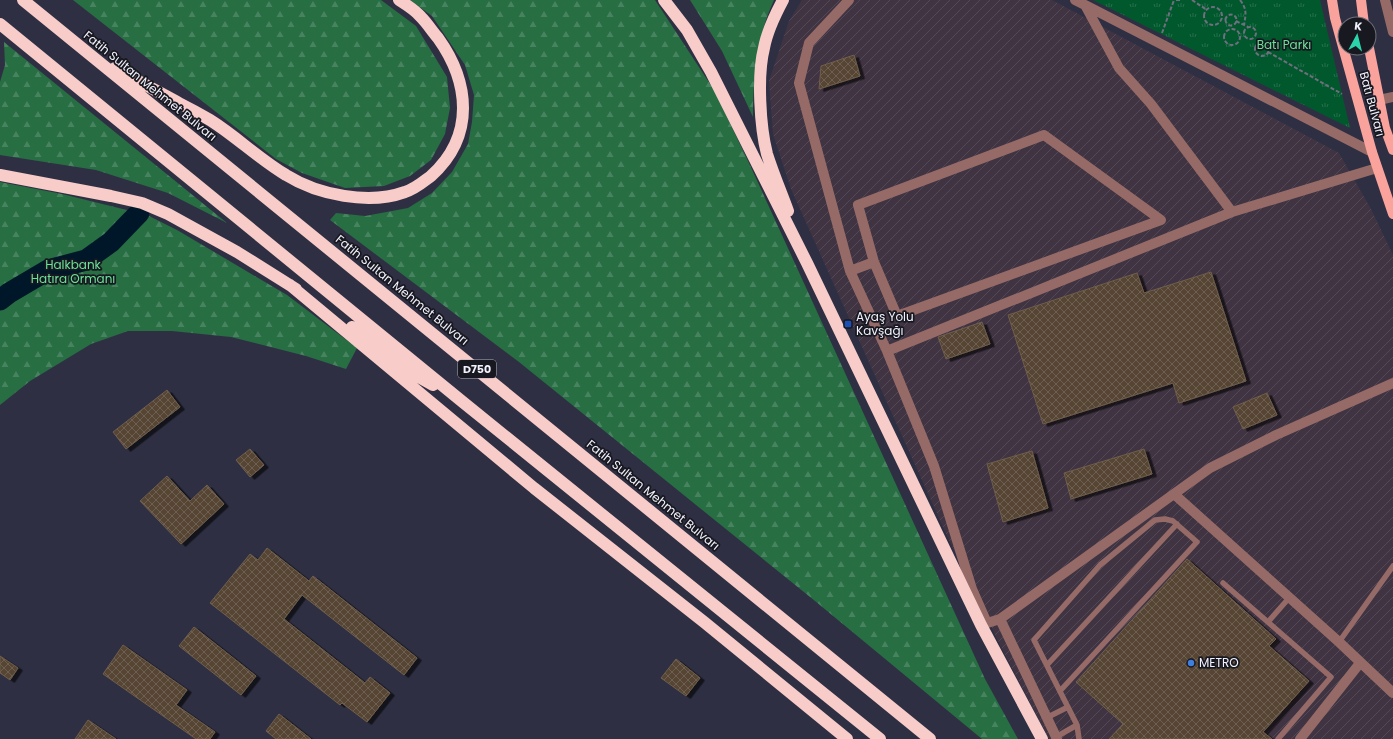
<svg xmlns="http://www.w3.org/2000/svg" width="1393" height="739" font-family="Poppins,sans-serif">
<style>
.industrial{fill:url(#industrial-furrows)}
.forest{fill:url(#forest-firs)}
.park{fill:url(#park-tufts)}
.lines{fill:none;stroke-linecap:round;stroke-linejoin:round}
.river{stroke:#00172a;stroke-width:21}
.building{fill:url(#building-cross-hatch);stroke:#6f5e4b;filter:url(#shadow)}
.path{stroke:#6f6f80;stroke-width:2;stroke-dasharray:4 2;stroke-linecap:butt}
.lane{stroke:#966b67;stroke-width:5.5}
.street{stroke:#966b67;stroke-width:10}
.primary{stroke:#faa29c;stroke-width:10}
.highway{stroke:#f8ccc9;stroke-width:12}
.transit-dot{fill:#1a4fb4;stroke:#181821;stroke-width:1.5}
.shop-dot{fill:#3f7fe0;stroke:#181821;stroke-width:1.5}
.labels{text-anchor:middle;stroke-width:3.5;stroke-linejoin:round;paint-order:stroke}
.shield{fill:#181821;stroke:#b1b1bc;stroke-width:1}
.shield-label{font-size:11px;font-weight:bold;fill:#f3f3fe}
.park-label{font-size:12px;fill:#6ae396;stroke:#181821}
.street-label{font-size:12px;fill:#f3f3fe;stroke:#181821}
.poi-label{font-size:12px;fill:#f3f3fe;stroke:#181821;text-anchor:start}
</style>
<defs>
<pattern id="industrial-furrows" width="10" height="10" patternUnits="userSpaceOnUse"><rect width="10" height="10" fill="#403443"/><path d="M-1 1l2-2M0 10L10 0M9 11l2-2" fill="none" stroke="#534856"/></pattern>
<pattern id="forest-firs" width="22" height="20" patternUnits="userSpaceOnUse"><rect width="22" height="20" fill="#276e43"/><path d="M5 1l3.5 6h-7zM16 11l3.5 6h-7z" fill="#47835f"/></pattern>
<pattern id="park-tufts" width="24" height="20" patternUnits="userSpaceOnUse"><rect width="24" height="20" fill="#00582c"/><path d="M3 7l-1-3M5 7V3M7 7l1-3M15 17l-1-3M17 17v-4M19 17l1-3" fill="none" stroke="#26704c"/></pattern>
<pattern id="building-cross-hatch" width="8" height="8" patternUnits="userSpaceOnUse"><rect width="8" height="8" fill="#543"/><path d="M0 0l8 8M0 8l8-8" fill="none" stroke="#6e5f52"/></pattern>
<filter id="shadow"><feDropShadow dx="4.5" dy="2.5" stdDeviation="0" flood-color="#0009"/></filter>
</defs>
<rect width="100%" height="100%" fill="#2f2f43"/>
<!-- industrial -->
<path class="industrial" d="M802 0H1052L1339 153 1371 209 1393 255V739H1049L1000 645 948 538 791 189 773 134 769 81 789 21Z"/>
<!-- forest -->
<path class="forest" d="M73 0H381L416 26 447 77 450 108 445 134 431 160 410 176 384 186 345 188 302 173 276 159Z
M410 0H655L714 90 749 163 985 679 1018 739H982L815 601 519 362 330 220 336 213 365 216 408 208 432 193 452 172 468 144 472 122 474 95 465 65 432 16Z
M690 0H774C757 36 753 77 753 117L722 51Z
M4 42 227 223 168 193 96 170 0 155V82L5 65Z
M0 182 62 194 147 215 177 230 287 295 357 348 346 369 306 356 231 337 172 331H128L91 344 30 381 0 405Z"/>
<!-- park -->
<path class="park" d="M1093 0H1320L1350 128Z"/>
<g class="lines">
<!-- river -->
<path class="river" d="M0 300 9 293 48 270 86 260 111 242 139 213"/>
</g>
<!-- building -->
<path class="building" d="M854 55 860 76 819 89 821 66Z
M1211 272 1246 381 1179 403 1173 383 1043 424 1008 315 1137 273 1144 293Z
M982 322 990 344 946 359 938 337Z
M167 390 180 407 126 449 113 432Z
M1267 393 1277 415 1243 429 1233 407Z
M250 449 264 465 250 477 236 460Z
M1144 449 1152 474 1071 499 1064 473Z
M1032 451 1048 508 1003 522 987 464Z
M167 476 190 501 207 485 224 504 181 544 140 501Z
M267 548 309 581 313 576 417 658 404 675 302 595 284 619 365 683 370 677 390 693 367 722 342 703 340 705 210 603 250 554 258 560Z
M1187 559 1276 639 1269 646 1309 681 1263 732 1272 739H1109L1123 724 1076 682Z
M194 627 256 676 241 695 179 646Z
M123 645 187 690 176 705 215 732 210 739H196L103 674Z
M0 656 18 668 10 680 0 673Z
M676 659 700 678 686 696 661 678Z
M279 714 311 739H276L266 731Z
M88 720 116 739H75Z"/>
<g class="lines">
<!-- path -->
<path class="path" d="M1176 0H1180
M1192 0 1207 10
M1240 0C1247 9 1246 14 1244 25
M1204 16a9 9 0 1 1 18 0a9 9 0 1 1-18 0Z
M1225.5 20a5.5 5.5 0 1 1 11 0a5.5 5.5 0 1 1-11 0Z
M1236 21 1248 27
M1244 33a6 6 0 1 1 12 0a6 6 0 1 1-12 0Z
M1224 37a8 8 0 1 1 16 0a8 8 0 1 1-16 0Z
M1162 33 1174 0
M1255 49a7 7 0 1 1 14 0a7 7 0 1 1-14 0Z
M1268 52 1342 94"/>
<!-- lane -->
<path class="lane" d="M1223 583 1331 677 1278 739
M1268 622 1289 598
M1339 642 1393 566
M1047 665 1177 524
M1060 691 1197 542 1173 521 1165 519 1155 520 1100 565 1034 640 1077 725 1079 739
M1046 718 1068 707
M1056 737 1077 725"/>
<!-- street -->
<path class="street" d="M849 0 809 43 799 83 850 271 887 351 934 466 972 589 987 623
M1075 0 1085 5 1119 68 1151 104 1232 212
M1385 0 1393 32
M1085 5 1372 152
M1379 100 1393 97
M1044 135 1161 220 897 316 874 262 858 205Z
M850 271 874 262
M887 351 1232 212 1377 168
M1174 494 1339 642 1393 693
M1000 619 1057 739
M981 625 1000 619 1210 468 1276 435 1393 383
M1300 739 1360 663"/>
<!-- primary -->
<path class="primary" d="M1332 0 1335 18 1372 152 1393 214
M1361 0 1364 24
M1369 48 1385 128 1393 150"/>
<!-- highway -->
<path class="highway" d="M23 0 930 739
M664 0 687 30 711 72 807 263 981 625 1042 739
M783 0C775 15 767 31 764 48 757 75 760 127 767 154 773 173 781 192 788 211
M0 24 464 403 880 739
M115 68C136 80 157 91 179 103 189 108 200 114 210 120 237 137 259 159 286 175 318 195 369 205 405 192 415 189 423 182 431 176 451 158 463 136 463 108 463 81 453 59 438 38 432 31 427 23 421 17 415 10 407 5 399 0
M0 175 111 196 142 203 168 214 237 252 296 289
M290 285 534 488 704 622 847 739
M352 327 408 371 433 385"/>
</g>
<!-- markers -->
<rect class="transit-dot" x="844" y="320" width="8" height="8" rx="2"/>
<circle class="shop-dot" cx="1191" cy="663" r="4"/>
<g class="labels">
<!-- shield labels -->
<rect class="shield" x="458" y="360" width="38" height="18" rx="3"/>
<g class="shield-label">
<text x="477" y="373">D750</text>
</g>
<!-- park labels -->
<g class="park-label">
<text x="1284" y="49">Batı Parkı</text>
<text x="73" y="269">Halkbank<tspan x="73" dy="14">Hatıra Ormanı</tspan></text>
</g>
<!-- street labels -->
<g class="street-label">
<text transform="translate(150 86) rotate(39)" y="4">Fatih Sultan Mehmet Bulvarı</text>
<text transform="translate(1372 104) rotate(75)" y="4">Batı Bulvarı</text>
<text transform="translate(402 290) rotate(39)" y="4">Fatih Sultan Mehmet Bulvarı</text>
<text transform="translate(653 495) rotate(39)" y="4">Fatih Sultan Mehmet Bulvarı</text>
</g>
<!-- poi labels -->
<g class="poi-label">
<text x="856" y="321">Ayaş Yolu<tspan x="856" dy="14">Kavşağı</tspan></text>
<text x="1199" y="667">METRO</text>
</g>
</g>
<!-- north arrow -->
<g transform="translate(1357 36) rotate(7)"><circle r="19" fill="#181821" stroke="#707079"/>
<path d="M0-3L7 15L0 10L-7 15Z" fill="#2bd5ac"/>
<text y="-6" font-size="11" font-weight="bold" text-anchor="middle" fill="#f3f3fe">K</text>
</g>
</svg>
